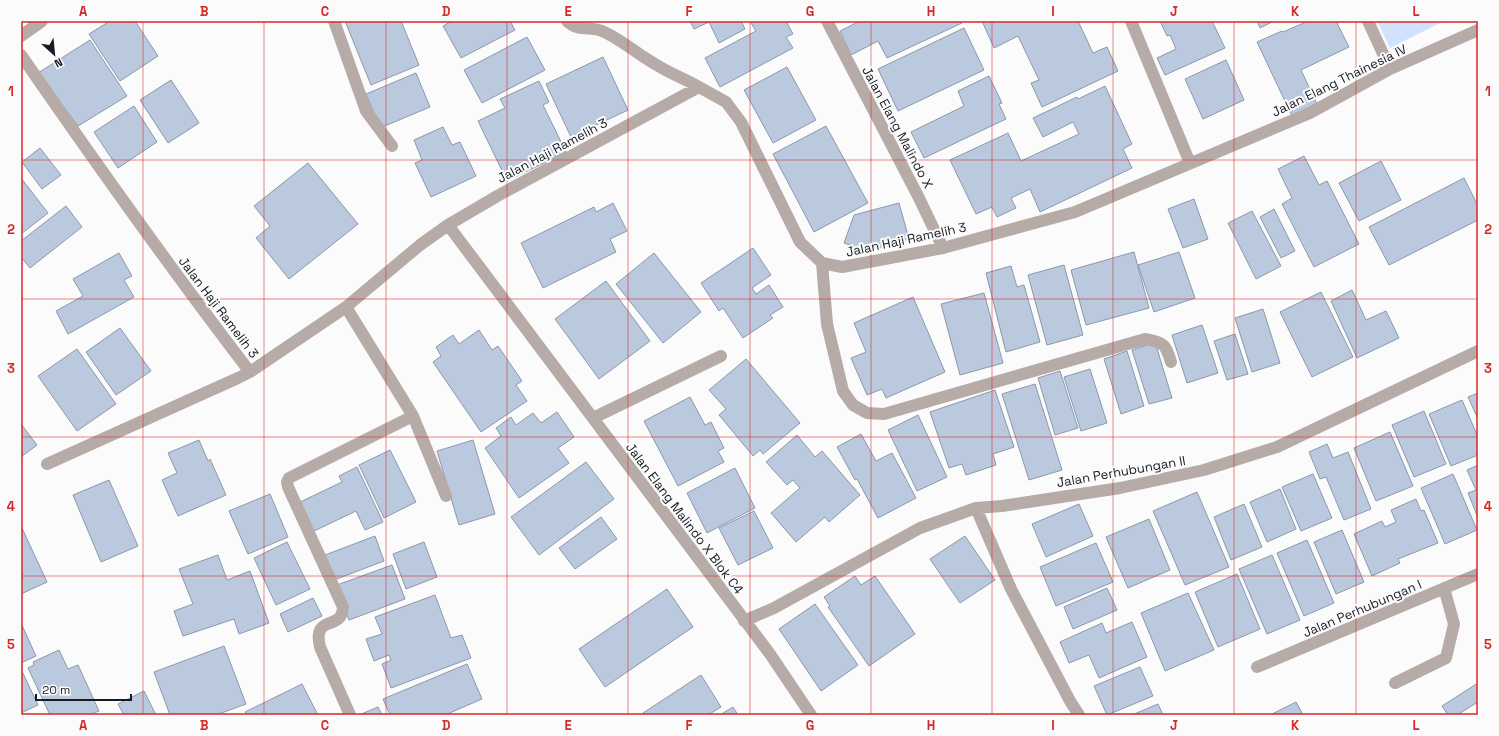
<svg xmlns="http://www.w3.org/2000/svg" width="1499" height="736" font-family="'Space Grotesk',sans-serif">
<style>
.green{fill:#d1e2fc}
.building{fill:#bbc9de;stroke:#8b98ac}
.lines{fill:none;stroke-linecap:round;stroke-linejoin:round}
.street{stroke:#b7aba8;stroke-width:12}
.grid{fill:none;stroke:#d62828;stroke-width:1;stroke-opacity:0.55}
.labels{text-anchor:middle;stroke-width:4;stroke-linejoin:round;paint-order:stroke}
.street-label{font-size:13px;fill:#161b23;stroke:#fbfbfb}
.neatline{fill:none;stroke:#d62828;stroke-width:1.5}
.grid-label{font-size:13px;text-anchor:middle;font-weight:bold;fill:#d62828}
</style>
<rect width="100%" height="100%" fill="#fbfbfb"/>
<!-- green -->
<path class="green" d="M1377 21H1444L1390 48Z"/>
<!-- building -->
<path class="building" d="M110 21H135L158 56 120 81 89 34Z
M345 21H401L419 65 371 85Z
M452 21H510L515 30 461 58 443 26Z
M690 21H741L745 29 719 43 709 22 694 29Z
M754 21H786L793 34 786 37 793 48 720 87 705 58 756 31 751 23Z
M860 21H961L962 23 887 58 878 41 851 55 840 31Z
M982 21H1078L1093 53 1107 47 1118 71 1042 107 1031 83 1039 80 1018 36 994 48Z
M1160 21H1212L1225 48 1165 75 1157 58 1176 49 1170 35 1167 36Z
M1257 21H1274L1260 28Z
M1305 21H1342L1337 23 1349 47 1301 70 1317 104 1292 116 1257 42 1282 31 1283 32 1306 22Z
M964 28 984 70 898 111 878 69Z
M527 37 545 70 482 103 464 70Z
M90 40 127 96 78 126 38 73Z
M603 57 628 110 571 137 546 84Z
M1226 60 1244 100 1203 119 1185 79Z
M787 67 816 120 773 143 744 90Z
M416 73 430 107 380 128 366 94Z
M989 76 1002 103 999 104 1006 119 924 158 911 132 964 106 958 91Z
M171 80 199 123 168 143 140 100Z
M539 81 549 102 543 105 566 152 507 181 478 121 505 108 500 99Z
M1105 86 1132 144 1123 149 1132 168 1040 212 1030 189 1011 198 1016 208 997 217 992 207 976 214 950 160 1008 133 1021 161 1079 134 1073 122 1043 137 1033 118 1077 97 1078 99Z
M134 106 157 142 118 168 94 132Z
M826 126 868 203 814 232 773 154Z
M443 127 452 145 460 142 476 176 431 197 415 163 422 160 414 140Z
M40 148 61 175 42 189 22 162Z
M1304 156 1319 185 1327 181 1359 244 1314 267 1282 204 1292 198 1278 169Z
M1381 161 1401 200 1359 221 1339 183Z
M308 163 358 224 289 279 256 238 270 226 254 206Z
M21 178 48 213 21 234Z
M1464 178 1478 206V220L1389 265 1369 227Z
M1194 199 1208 239 1183 248 1168 209Z
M613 203 627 231 610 239 616 252 543 288 521 243 594 207 596 212Z
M899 203 909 239 864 252V250L844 243 854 215Z
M66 206 82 227 30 268 21 257V241Z
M1274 209 1295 251 1281 258 1260 217Z
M1252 211 1281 266 1256 279 1228 223Z
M753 248 771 275 752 288 756 294 769 285 783 307 770 315 773 318 743 338 723 308 719 311 701 283Z
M1134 252 1149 308 1086 325 1071 270Z
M1179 252 1195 298 1154 312 1138 265Z
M119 253 132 276 124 280 134 297 68 334 56 311 83 296 73 279Z
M654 253 701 312 663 343 616 284Z
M1064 265 1083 335 1047 345 1028 275Z
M1011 266 1017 287 1024 285 1040 342 1006 352 986 273Z
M606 281 650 341 599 379 555 319Z
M1352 290 1366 320 1386 311 1399 338 1357 358 1331 301Z
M1321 292 1353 357 1312 377 1280 312Z
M984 293 1003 363 960 375 941 304Z
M913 297 945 372 886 398 882 389 867 395 851 358 866 352 854 323Z
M1263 309 1280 363 1252 372 1235 318Z
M1202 325 1218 373 1187 383 1172 335Z
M120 328 151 371 116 395 86 352Z
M479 330 492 350 498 346 522 381 516 385 527 401 481 432 433 362 441 356 436 347 453 335 459 344Z
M1235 334 1248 374 1227 380 1214 341Z
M1155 342 1172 398 1149 404 1132 350Z
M77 349 116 404 77 431 38 376Z
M1127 351 1144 406 1121 414 1104 359Z
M746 359 800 423 763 454 760 450 753 456 719 415 726 409 709 390Z
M1090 369 1107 423 1081 431 1064 377Z
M1060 371 1078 428 1055 435 1038 378Z
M1035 384 1062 470 1029 480 1002 394Z
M995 390 1014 447 993 454 996 465 966 475 962 464 949 468 930 412Z
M1478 393V419L1468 397Z
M690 397 705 425 711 422 724 448 718 451 724 462 678 486 644 421Z
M1462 400 1478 437V455L1451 466 1429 414Z
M1424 411 1446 464 1414 477 1392 425Z
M557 412 574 437 558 448 569 463 519 498 485 448 501 436 496 428 511 417 516 425 533 413 541 423Z
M918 415 947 477 917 491 888 430Z
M21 424 37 445 21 457Z
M1390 432 1413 486 1376 501 1354 448Z
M861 434 876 461 892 453 916 498 878 518 857 479 855 480 837 447Z
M797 435 815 457 822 451 860 495 829 522 825 517 796 542 771 513 800 488 793 480 787 485 766 462Z
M199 440 208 461 210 459 226 495 178 516 162 480 177 473 168 453Z
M473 440 495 514 459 525 437 451Z
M1327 444 1333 458 1348 452 1371 509 1344 520 1326 477 1320 479 1309 452Z
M390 450 416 502 384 518 359 465Z
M586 462 614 499 539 555 511 517Z
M1478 465V518L1468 493 1476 490 1467 470Z
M357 467 383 522 365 530 356 511 312 532 298 503 342 482 339 476Z
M735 468 755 508 707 533 687 493Z
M1313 474 1332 518 1301 531 1282 487Z
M1453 474 1477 530 1445 544 1421 488Z
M109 480 138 546 101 562 73 495Z
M1280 489 1296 529 1267 542 1250 502Z
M1197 492 1229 567 1185 585 1153 511Z
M270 494 288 537 248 554 229 511Z
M1416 499 1421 511 1424 510 1438 543 1398 559 1400 563 1372 576 1354 534 1382 521 1385 527 1396 522 1391 510Z
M1079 504 1093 536 1046 557 1032 524Z
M1244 504 1262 547 1231 560 1214 517Z
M754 511 773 548 738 565 719 528Z
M601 517 617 539 575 569 559 548Z
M1149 519 1170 570 1128 588 1106 537Z
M21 526 47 582 21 594Z
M1342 530 1364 582 1336 594 1314 542Z
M375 536 384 561 334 580 325 555Z
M965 536 995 580 960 603 930 559Z
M1307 540 1334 603 1304 616 1277 553Z
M287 542 310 589 276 605 254 558Z
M424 542 437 577 406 589 393 554Z
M1096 543 1113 582 1056 606 1040 567Z
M218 555 227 580 250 571 269 623 239 634 234 619 183 636 174 611 193 604 179 569Z
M1272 555 1300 620 1267 634 1239 569Z
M392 565 405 599 349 620 337 585Z
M1237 574 1260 629 1218 647 1195 592Z
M855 576 861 585 875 576 915 634 869 666 828 607 830 606 824 597Z
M1107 588 1117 610 1073 629 1064 607Z
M667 589 693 627 605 687 579 649Z
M1188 593 1214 650 1165 671 1141 613Z
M435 595 451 638 462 635 471 658 391 688 382 664 391 660 389 655 374 661 366 639 382 634 375 617Z
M313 598 322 616 288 632 280 614Z
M815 604 858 665 821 691 779 629Z
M1132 622 1147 657 1099 678 1089 655 1069 663 1060 642 1102 623 1106 633Z
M21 623 36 656 21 663Z
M224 646 246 704 216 715H170L154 672Z
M59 650 68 669 78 665 99 711 89 715H50L28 668 34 665 33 662Z
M467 664 482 699 445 715H390L383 699Z
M1140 667 1153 696 1107 715 1094 686Z
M21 669 38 705 21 713Z
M701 675 721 707 708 715H644L643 713Z
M1478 683V702L1457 715H1448L1442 706Z
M302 684 318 715H247L245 712Z
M144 691 156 715H124L118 704Z
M1296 702 1303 715H1270Z
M1158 704 1163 715H1132Z
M378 707 382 715H359Z
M733 707 738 715H720Z"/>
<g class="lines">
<!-- street -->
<path class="street" d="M334 21 366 111 392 146
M567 21C578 32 590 26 602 31 621 39 637 54 655 64 669 73 685 79 699 87
M827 21 918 196 943 248
M1131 21 1190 163
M1368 21 1390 69
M21 36 42 21
M21 55C95 162 170 268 250 372L346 307 420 245 448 225 499 195 699 87 726 102 741 122 800 242 822 263 842 267 943 248 1075 212 1310 113 1390 69 1478 30
M448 225 770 654 811 715
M822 263 827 324 843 391 853 405 867 413 884 414 1145 339C1164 342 1166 345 1171 362
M346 307 413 416 446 496
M593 418 721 356
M47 464 238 378 250 372
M976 508 1011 589 1070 701 1079 715
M744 621 774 608 920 528 976 508 1002 506 1120 488 1204 470 1277 447 1478 351
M1257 667 1478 574
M1395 683 1446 658 1454 624 1444 588
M350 715 320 647C312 613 342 632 343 607L288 487 287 482 289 478 413 416"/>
</g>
<!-- grid -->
<path class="grid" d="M143 21V715M264 21V715M386 21V715M507 21V715M628 21V715M750 21V715M871 21V715M992 21V715M1113 21V715M1234 21V715M1356 21V715M21 160H1478M21 299H1478M21 437H1478M21 576H1478"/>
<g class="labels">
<!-- street labels -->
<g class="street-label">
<text transform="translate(1339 80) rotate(-26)" y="5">Jalan Elang Thainesia IV</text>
<text transform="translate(898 127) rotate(62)" y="5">Jalan Elang Malindo X</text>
<text transform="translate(552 150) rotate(-28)" y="5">Jalan Haji Ramelih 3</text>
<text transform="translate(906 239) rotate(-12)" y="5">Jalan Haji Ramelih 3</text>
<text transform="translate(219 307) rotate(53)" y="5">Jalan Haji Ramelih 3</text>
<text transform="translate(1121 471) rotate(-10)" y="5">Jalan Perhubungan II</text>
<text transform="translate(685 518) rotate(53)" y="5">Jalan Elang Malindo X Blok C4</text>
<text transform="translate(1362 608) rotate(-23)" y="5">Jalan Perhubungan I</text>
</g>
</g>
<!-- border -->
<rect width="1499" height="736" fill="none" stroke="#fbfbfb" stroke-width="44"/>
<!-- north arrow -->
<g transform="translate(54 54) rotate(153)" stroke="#fbfbfb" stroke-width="3" paint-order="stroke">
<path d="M0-3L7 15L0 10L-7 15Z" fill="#161b23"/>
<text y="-6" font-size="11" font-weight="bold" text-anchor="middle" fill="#161b23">N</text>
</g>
<!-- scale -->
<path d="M36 694v6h95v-6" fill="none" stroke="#161b23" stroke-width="2"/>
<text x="42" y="694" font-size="12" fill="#161b23" stroke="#fbfbfb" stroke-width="3" paint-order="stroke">20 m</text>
<rect x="22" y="22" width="1455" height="692" class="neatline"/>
<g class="grid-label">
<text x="83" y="16">A</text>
<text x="204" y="16">B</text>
<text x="325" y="16">C</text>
<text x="446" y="16">D</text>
<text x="568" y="16">E</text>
<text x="689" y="16">F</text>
<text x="810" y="16">G</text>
<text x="931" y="16">H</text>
<text x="1053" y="16">I</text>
<text x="1174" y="16">J</text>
<text x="1295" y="16">K</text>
<text x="1416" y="16">L</text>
<text x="11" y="96">1</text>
<text x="1488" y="96">1</text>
<text x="11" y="234">2</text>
<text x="1488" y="234">2</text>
<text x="11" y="373">3</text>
<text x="1488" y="373">3</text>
<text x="11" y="511">4</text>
<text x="1488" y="511">4</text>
<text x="11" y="649">5</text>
<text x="1488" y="649">5</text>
<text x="83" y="730">A</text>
<text x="204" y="730">B</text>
<text x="325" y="730">C</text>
<text x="446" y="730">D</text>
<text x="568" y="730">E</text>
<text x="689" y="730">F</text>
<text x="810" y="730">G</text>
<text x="931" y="730">H</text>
<text x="1053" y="730">I</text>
<text x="1174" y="730">J</text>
<text x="1295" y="730">K</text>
<text x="1416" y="730">L</text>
</g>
</svg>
